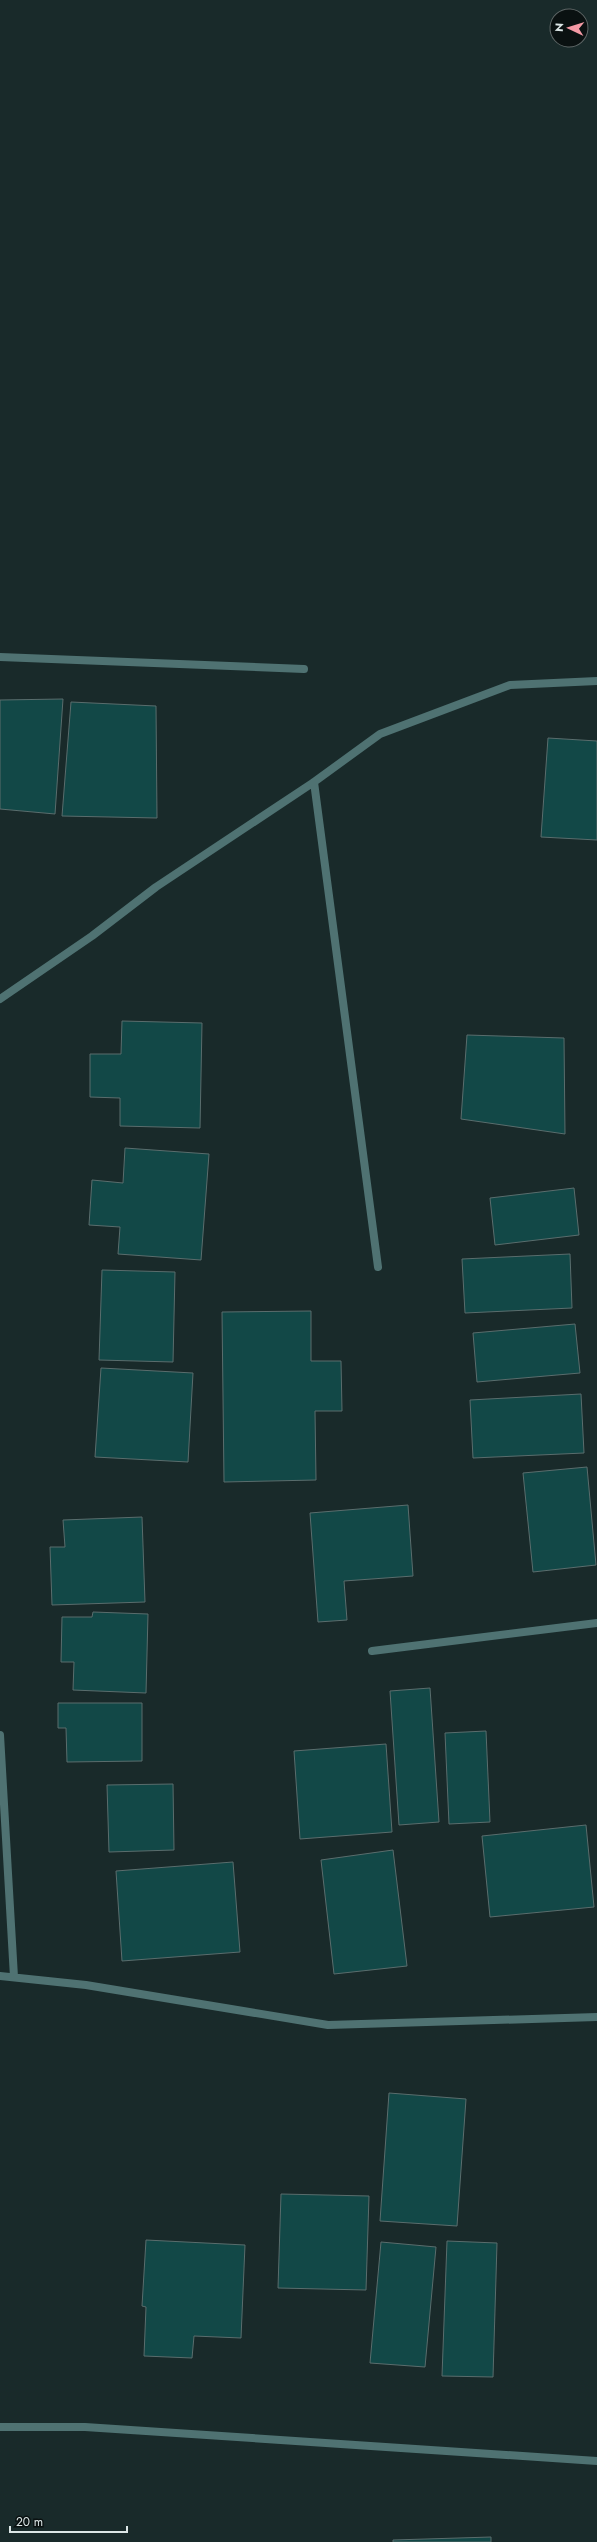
<svg xmlns="http://www.w3.org/2000/svg" width="597" height="2542" font-family="Jost,sans-serif">
<style>
.building{fill:#124847;stroke:#5a6d6d}
.lines{fill:none;stroke-linecap:round;stroke-linejoin:round}
.minor{stroke:#4f7272;stroke-width:8}
</style>
<rect width="100%" height="100%" fill="#192a2a"/>
<!-- building -->
<path class="building" d="M63 699 55 814 0 809V700Z
M71 702 156 706 157 818 62 816Z
M548 738 597 741V840L541 837Z
M122 1021 202 1023 200 1128 120 1126V1098L90 1097V1054H121Z
M467 1035 564 1038 565 1134 461 1119Z
M125 1148 209 1154 201 1260 118 1254 120 1227 89 1225 92 1180 123 1183Z
M574 1188 579 1235 495 1245 490 1198Z
M570 1254 572 1308 465 1313 462 1259Z
M102 1270 175 1272 173 1362 99 1360Z
M311 1311V1361H341L342 1411H315L316 1480 224 1482 222 1312Z
M575 1324 580 1373 477 1382 473 1333Z
M101 1368 193 1373 188 1462 95 1457Z
M581 1394 584 1453 473 1458 470 1400Z
M587 1467 596 1565 533 1572 523 1473Z
M408 1505 413 1576 344 1581 347 1620 318 1622 310 1513Z
M142 1517 145 1602 52 1605 50 1547H65L63 1520Z
M93 1612 148 1614 146 1693 73 1690 74 1662H61L62 1617H92Z
M430 1688 439 1822 399 1825 390 1691Z
M58 1703H142V1761L67 1762 66 1728H58Z
M486 1731 490 1822 449 1824 445 1733Z
M386 1744 392 1832 300 1839 294 1751Z
M173 1784 174 1850 109 1852 107 1785Z
M586 1825 594 1907 490 1917 482 1836Z
M393 1850 407 1966 334 1974 321 1860Z
M233 1862 240 1952 122 1961 116 1871Z
M389 2093 466 2099 457 2226 380 2221Z
M281 2194 369 2196 366 2290 278 2288Z
M146 2240 245 2245 241 2338 194 2336 192 2358 144 2356 146 2307 142 2306Z
M447 2241 497 2243 493 2377 442 2376Z
M381 2242 436 2247 425 2367 370 2363Z
M491 2537V2542H393V2540Z"/>
<g class="lines">
<!-- minor -->
<path class="minor" d="M0 657 304 669
M314 782 378 1267
M0 999 92 936 156 887 314 782 380 734 510 685 597 681
M372 1651 597 1623
M0 1735 14 1977
M0 1976 86 1985 328 2025 597 2017
M0 2427H85L597 2461"/>
</g>
<!-- north arrow -->
<g transform="translate(569 28) rotate(274)"><circle r="19" fill="#0a1111" stroke="#5e6666"/>
<path d="M0-3L7 15L0 10L-7 15Z" fill="#f49aa5"/>
<text y="-6" font-size="11" font-weight="bold" text-anchor="middle" fill="#dce6e6">N</text>
</g>
<!-- scale -->
<path d="M10 2526v6h117v-6" fill="none" stroke="#dce6e6" stroke-width="2"/>
<text x="16" y="2526" font-size="12" fill="#dce6e6" stroke="#0a1111" stroke-width="3" paint-order="stroke">20 m</text>
</svg>
